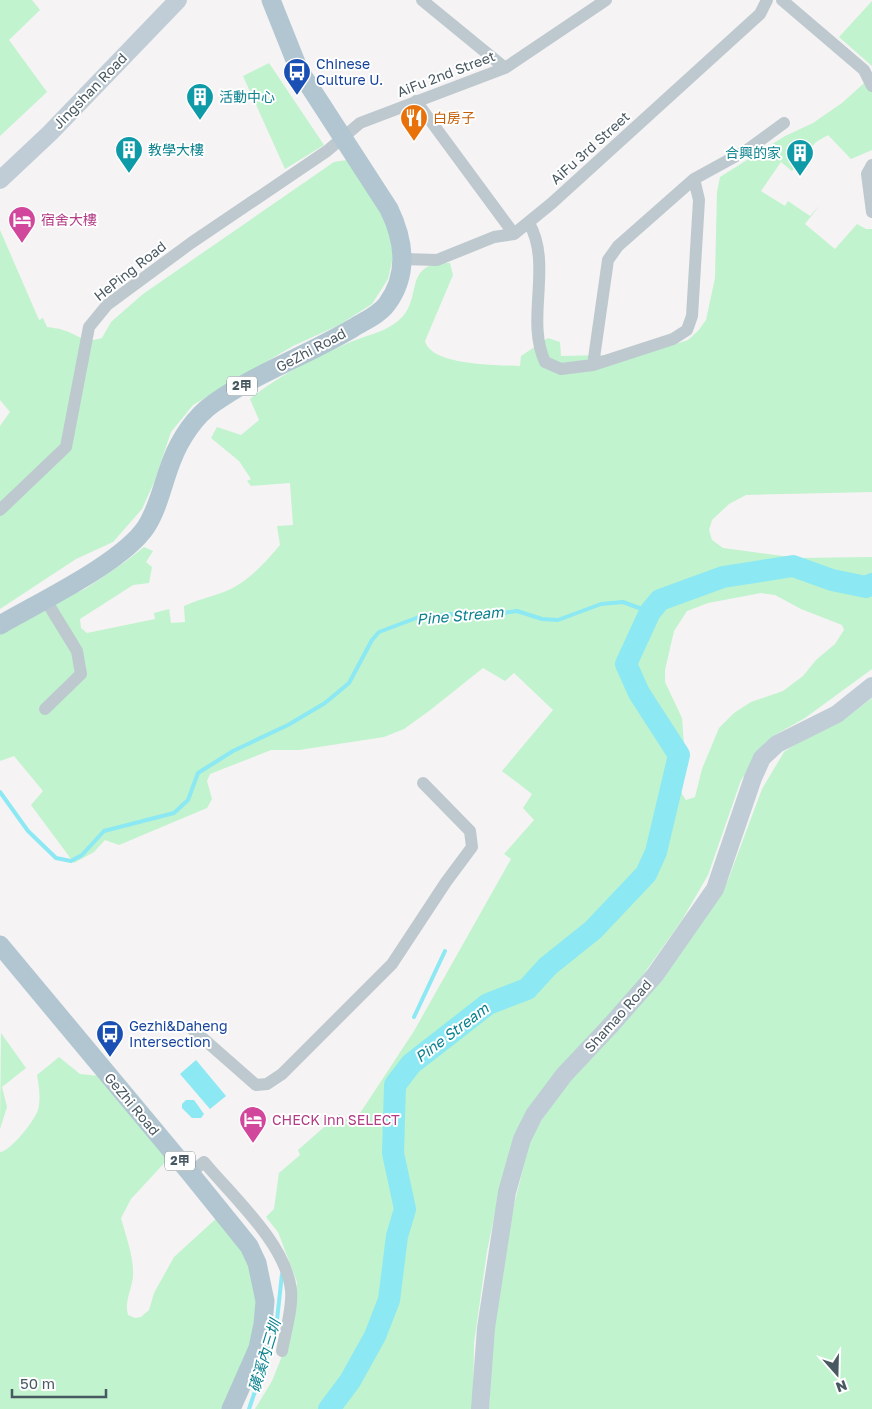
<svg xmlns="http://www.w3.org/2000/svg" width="872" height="1409" font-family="'Golos Text','Noto Sans TC',sans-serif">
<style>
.green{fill:#c1f3ce;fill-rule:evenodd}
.water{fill:#8ce8f2}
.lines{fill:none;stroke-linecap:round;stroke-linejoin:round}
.stream{stroke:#8ce8f2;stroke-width:4}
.river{stroke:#8ce8f2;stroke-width:22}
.street{stroke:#bdc9cf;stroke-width:12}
.secondary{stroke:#c0cdd7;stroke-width:18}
.primary{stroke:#b2c6d2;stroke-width:19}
.labels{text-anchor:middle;stroke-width:4;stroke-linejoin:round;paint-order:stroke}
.shield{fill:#fff;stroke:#808b91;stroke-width:1}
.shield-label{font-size:12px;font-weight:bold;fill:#495962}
.transit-label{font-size:14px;fill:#164399;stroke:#fff;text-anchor:start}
.street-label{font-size:14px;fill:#495962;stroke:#fff}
.culture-label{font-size:14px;fill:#0d838f;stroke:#fff;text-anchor:start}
.food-label{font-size:14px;fill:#c56008;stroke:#fff;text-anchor:start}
.hotel-label{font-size:14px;fill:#b23c85;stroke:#fff;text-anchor:start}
.water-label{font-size:15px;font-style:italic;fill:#08828f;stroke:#fff}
</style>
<rect width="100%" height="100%" fill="#f5f3f3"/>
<!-- green -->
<path class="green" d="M0 0H32L40 10 9 40 47 92 0 136Z
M872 1V66L839 37Z
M269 63 324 145 285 169 243 76Z
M872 76V150L851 159 828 135 816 142 792 171 781 162 761 191 785 206 788 201 810 216 820 205 805 224 835 249 857 224 866 229H872V492L746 495 729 504 712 520 709 530 712 540 723 548 799 558 872 557V669L805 718 773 736 741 780 708 875 682 920 621 1006 518 1138 503 1174 487 1251 474 1343 473 1409H255L272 1381 290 1336 297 1282 278 1232 266 1217 274 1209 279 1173 300 1155 298 1150 339 1114 353 1124 414 1031 511 859 504 854 534 820 523 808 532 794 502 771 553 710 514 673 505 681 483 668 429 711 404 729 384 737 299 750H271L210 774 207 781 212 799 207 808 119 845 105 840 94 852 74 863 31 805 43 791 14 756 0 761V633L35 610 85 589 125 562 144 547 153 551 146 562 152 567 149 583 133 585 80 619 81 628 87 633 155 619 154 613 169 609 171 623 185 622 184 606C197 600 210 597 224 592 247 583 264 564 280 545L277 526 293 525 290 483 251 486 247 481 251 479 239 461 211 438 217 427 241 435 259 420 250 399C278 376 312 359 346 344 363 336 384 333 398 321 425 300 400 262 450 263L453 275 425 341C431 366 499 365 520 366L521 356 548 338 560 342 561 356 605 355 626 360 688 340 698 331 706 320 715 278 717 192 720 177 785 136 813 123 842 103ZM761 593 775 595 801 609 842 625 844 630 835 644 816 660 803 676 783 691 751 702 734 713 719 728 702 769 695 797 686 800 682 794 680 786 685 757 682 718 665 682V670L674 631 687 611 708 603Z
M347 160 390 226 393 257 388 279 372 304 339 325 293 346 193 405 171 432 155 480 142 509 113 542 76 559 0 609V426L10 412 0 400V230L39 320 43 318 47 327C52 328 58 328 63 330 80 335 82 344 102 338L111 322 143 294 334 162Z
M872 698V1409H489L493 1329 501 1258 530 1140 558 1092 595 1055 704 920 728 880 762 789 784 752 811 734 842 721Z
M1 1033 26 1068 2 1087 7 1107 0 1129Z
M59 1057 80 1074 100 1076 169 1158 131 1199 121 1218C126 1237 134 1257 133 1276 132 1289 124 1302 128 1315L135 1318 141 1317 149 1310 154 1293 174 1257 219 1216C228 1226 241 1237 246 1248 273 1310 248 1353 223 1409H0V1152C10 1152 35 1120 38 1110 41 1098 39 1087 37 1075Z"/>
<!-- water -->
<path class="water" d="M196 1060 226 1096 210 1109 180 1074Z
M186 1100H194L204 1114 201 1118H192L182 1108V1104Z"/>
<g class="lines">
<!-- stream -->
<path class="stream" d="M0 792 28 831 56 858 71 861 82 855 104 831 174 813 188 800 198 773 233 751 288 725 325 703 349 683 372 640 379 632 419 617 449 614 487 615 517 611 542 619 558 620 601 604 623 602 650 612
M414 1017 445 951
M249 1409 276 1329 282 1274"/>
<!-- river -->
<path class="river" d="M329 1409 350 1381 375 1336 389 1300 397 1236 405 1209 393 1153 395 1085 411 1064 488 1004 527 989 548 966 593 930 646 874 656 852 679 755 639 693 626 664 650 612 660 600 723 577 793 566 832 580 866 587 872 584"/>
<!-- street -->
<path class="street" d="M422 0 505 68
M782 0 864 70 872 86
M416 101 514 234
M872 165 867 174 872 212
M529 223C553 265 525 319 545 362L561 369 593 365 673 339 687 330 692 316 699 200 694 179
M403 259 437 260 494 237 514 234 552 203 760 14 767 0
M593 365 608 260 618 246 694 179 747 150 784 123
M0 510 66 447 89 327 107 305 191 243 327 151 360 123 505 68 606 0
M45 709 81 674 77 651 45 599
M190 1027 256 1085 267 1084 282 1074 392 964 446 882 472 847 470 831 423 783
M190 1173 204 1162C233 1197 286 1244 291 1290 293 1307 285 1333 282 1351"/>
<!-- secondary -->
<path class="secondary" d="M0 180 50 133 178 0
M480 1409 486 1328 507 1192 522 1139 534 1115 564 1075 611 1025 655 975 715 889 753 778 762 758 777 744 837 714 872 686"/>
<!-- primary -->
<path class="primary" d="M0 625C39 602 122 563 146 527 159 507 163 482 172 460 180 439 195 416 214 403 256 373 308 355 353 328 364 321 379 315 387 304 409 274 404 240 389 209L299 70 271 0
M0 945 190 1173 249 1246 257 1263 265 1301 263 1324 258 1348 231 1409"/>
</g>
<!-- icons -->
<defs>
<symbol id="bus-pin" viewBox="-11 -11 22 30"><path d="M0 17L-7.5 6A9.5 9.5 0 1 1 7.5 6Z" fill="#1a4fb4" stroke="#fff"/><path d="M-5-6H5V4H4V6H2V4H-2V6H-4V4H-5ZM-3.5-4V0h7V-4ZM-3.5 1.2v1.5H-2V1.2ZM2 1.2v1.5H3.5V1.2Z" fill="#fff"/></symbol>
<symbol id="building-pin" viewBox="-11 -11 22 30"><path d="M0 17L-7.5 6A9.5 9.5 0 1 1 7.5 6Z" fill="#0f9aa8" stroke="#fff"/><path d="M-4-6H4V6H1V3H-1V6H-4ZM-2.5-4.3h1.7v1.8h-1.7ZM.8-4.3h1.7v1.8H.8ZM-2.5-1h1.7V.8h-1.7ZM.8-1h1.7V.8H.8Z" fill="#fff"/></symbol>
<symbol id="restaurant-pin" viewBox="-11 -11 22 30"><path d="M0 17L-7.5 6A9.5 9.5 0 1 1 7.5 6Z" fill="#e8710a" stroke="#fff"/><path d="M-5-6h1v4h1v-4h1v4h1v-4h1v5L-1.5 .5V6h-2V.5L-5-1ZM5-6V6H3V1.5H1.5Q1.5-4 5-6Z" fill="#fff"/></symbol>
<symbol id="hotel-pin" viewBox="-11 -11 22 30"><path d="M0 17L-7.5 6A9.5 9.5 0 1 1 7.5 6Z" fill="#d1479c" stroke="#fff"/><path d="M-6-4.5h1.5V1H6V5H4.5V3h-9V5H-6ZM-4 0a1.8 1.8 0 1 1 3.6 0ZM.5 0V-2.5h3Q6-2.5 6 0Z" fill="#fff"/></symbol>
</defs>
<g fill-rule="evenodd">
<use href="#bus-pin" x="281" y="56" width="32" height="43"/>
<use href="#building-pin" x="184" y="81" width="32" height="43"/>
<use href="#restaurant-pin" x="398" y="102" width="32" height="43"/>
<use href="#building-pin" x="113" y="134" width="32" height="43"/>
<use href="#building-pin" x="784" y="137" width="32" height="43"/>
<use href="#hotel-pin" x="6" y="204" width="32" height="43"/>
<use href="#bus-pin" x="94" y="1018" width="32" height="43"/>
<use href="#hotel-pin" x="237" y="1104" width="32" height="43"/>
</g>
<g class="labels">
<!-- shield labels -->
<g class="shield">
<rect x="227" y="376.5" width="30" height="19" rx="4"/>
<rect x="165" y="1151.5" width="30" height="19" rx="4"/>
</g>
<g class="shield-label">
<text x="242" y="390">2甲</text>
<text x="180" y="1165">2甲</text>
</g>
<!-- transit labels -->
<g class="transit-label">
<text x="316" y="69">Chinese<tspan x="316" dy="16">Culture U.</tspan></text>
<text x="129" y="1031">Gezhi&amp;Daheng<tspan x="129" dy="16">Intersection</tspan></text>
</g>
<!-- street labels -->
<g class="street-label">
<text transform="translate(446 74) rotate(-21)" y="5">AiFu 2nd Street</text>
<text transform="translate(90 91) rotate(-46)" y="5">Jingshan Road</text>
<text transform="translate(590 148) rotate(-42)" y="5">AiFu 3rd Street</text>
<text transform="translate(130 271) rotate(-38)" y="5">HePing Road</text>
<text transform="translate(311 350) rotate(-28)" y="5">GeZhi Road</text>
<text transform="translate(618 1016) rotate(-48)" y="5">Shamao Road</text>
<text transform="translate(132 1104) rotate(50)" y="5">GeZhi Road</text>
</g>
<!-- culture labels -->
<g class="culture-label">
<text x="219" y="102">活動中心</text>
<text x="148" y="155">教學大樓</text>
<text x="781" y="158" text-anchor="end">合興的家</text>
</g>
<!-- food labels -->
<g class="food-label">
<text x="433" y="123">白房子</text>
</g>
<!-- hotel labels -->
<g class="hotel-label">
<text x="41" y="225">宿舍大樓</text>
<text x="272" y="1125">CHECK inn SELECT</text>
</g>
<!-- water labels -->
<g class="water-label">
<text transform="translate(460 616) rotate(-5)" y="5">Pine Stream</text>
<text transform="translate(452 1033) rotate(-37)" y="5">Pine Stream</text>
<text transform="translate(265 1356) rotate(-73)" y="5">磺溪內三圳</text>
</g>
</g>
<!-- north arrow -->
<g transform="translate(837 1374) rotate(160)" stroke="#ffffff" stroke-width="4" paint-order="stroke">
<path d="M0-4L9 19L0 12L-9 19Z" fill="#495962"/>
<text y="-8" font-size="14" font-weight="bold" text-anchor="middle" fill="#495962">N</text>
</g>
<!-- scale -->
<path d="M12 1389v8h94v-8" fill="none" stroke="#495962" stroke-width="2.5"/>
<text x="20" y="1389" font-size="15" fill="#495962" stroke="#ffffff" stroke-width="4" paint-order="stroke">50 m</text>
</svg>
